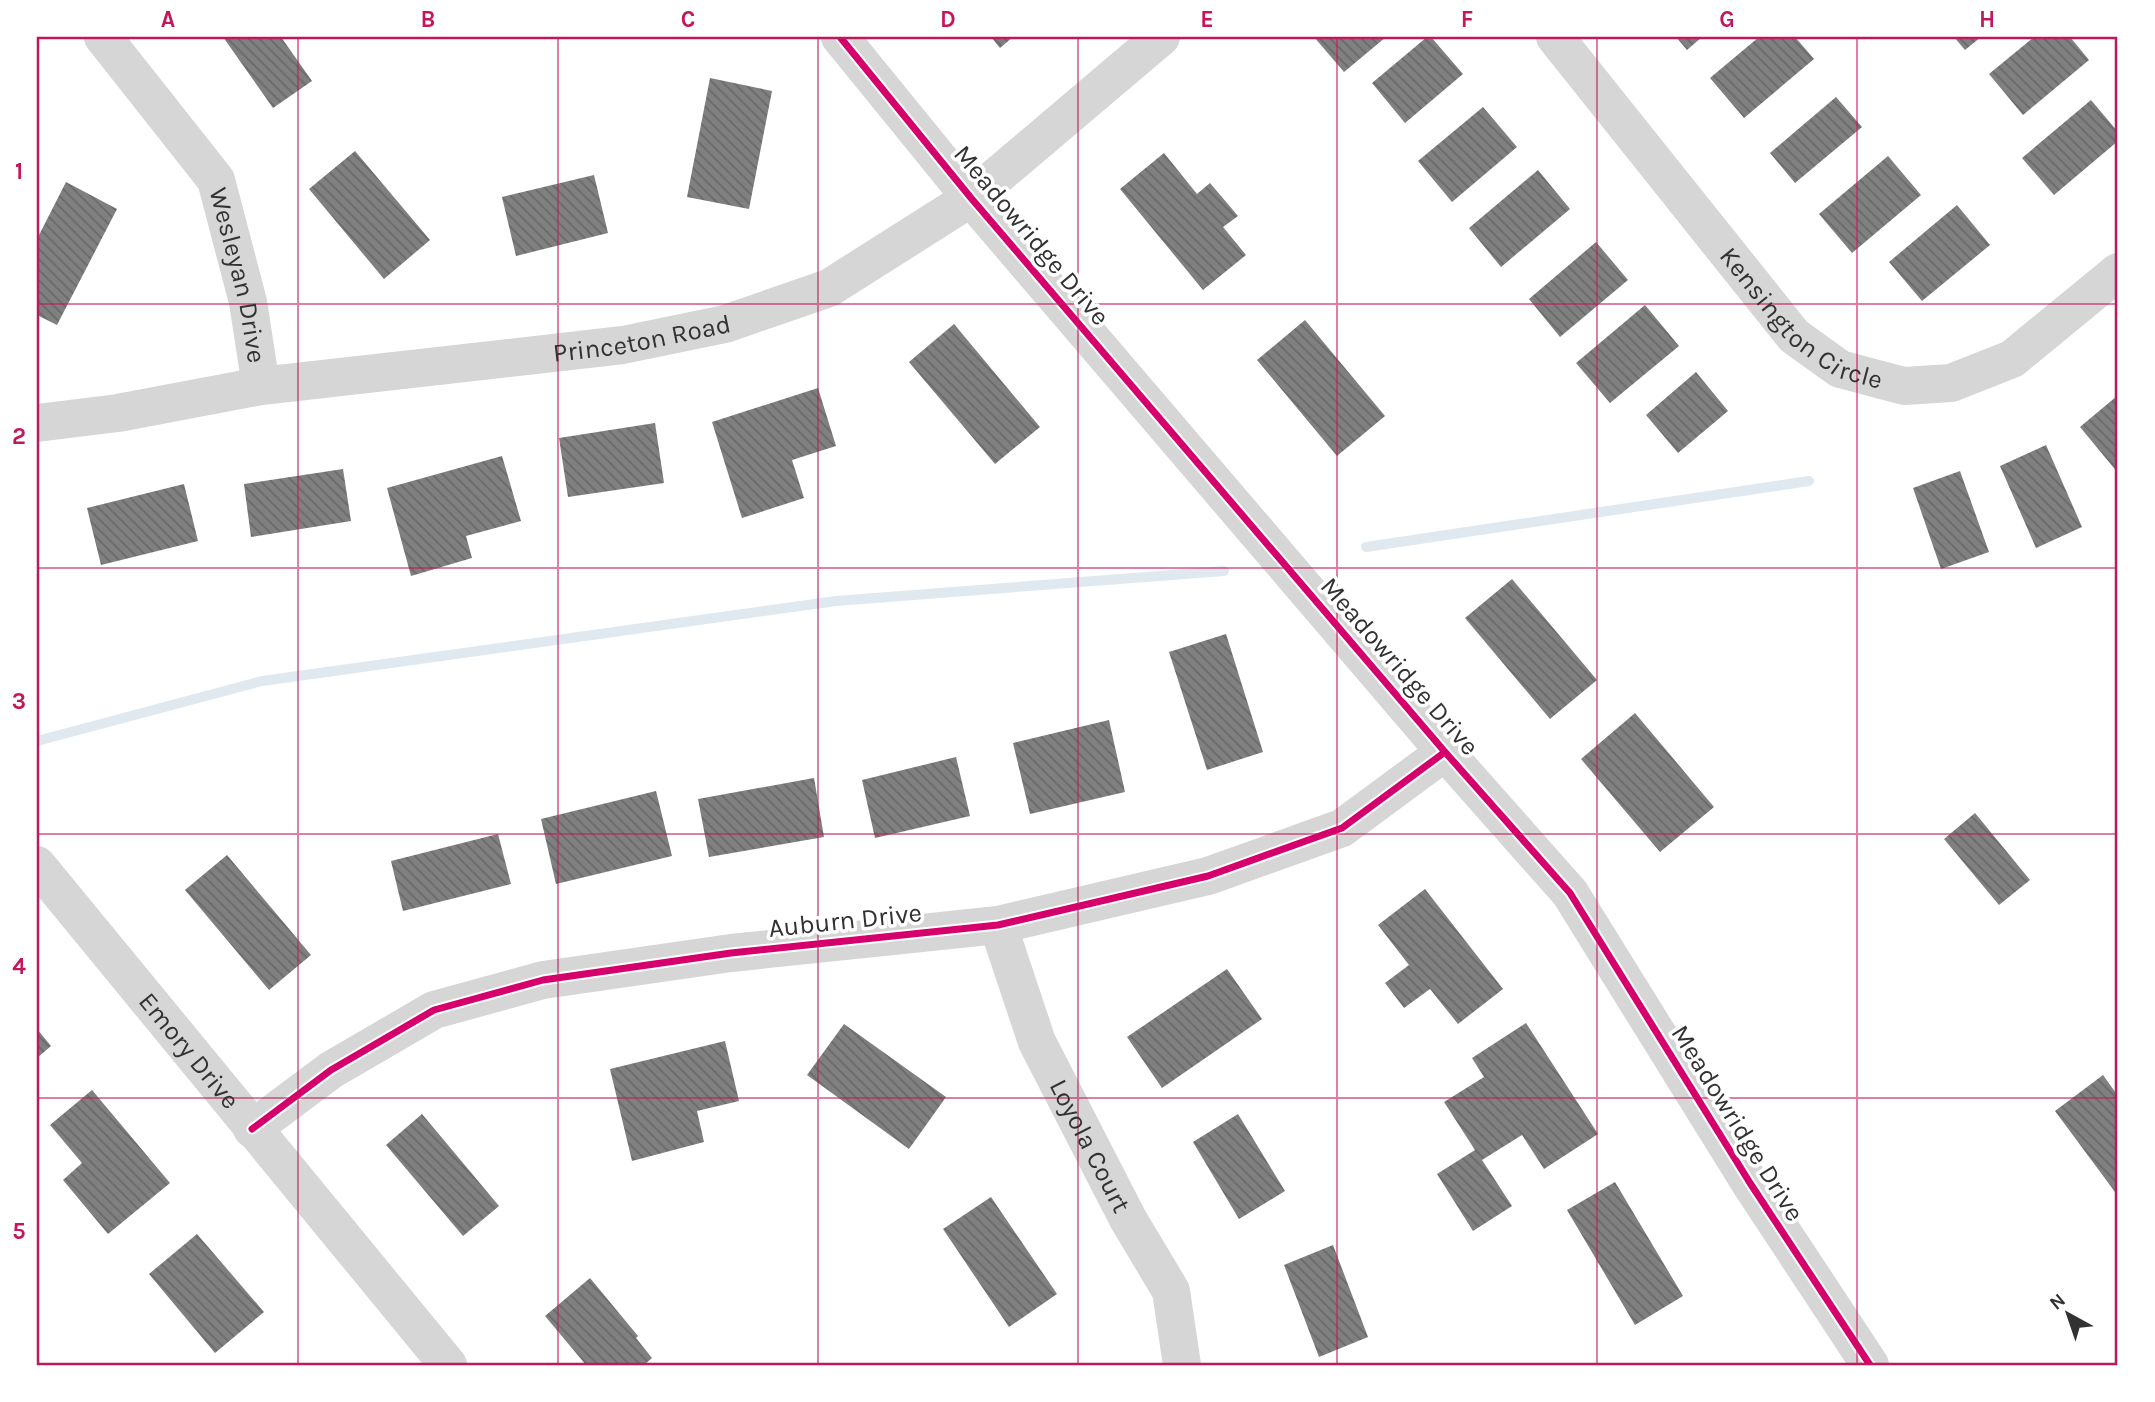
<svg xmlns="http://www.w3.org/2000/svg" width="2155" height="1402" font-family="Karla,sans-serif">
<style>
.lines{fill:none;stroke-linecap:round;stroke-linejoin:round}
.stream{stroke:#e0e8f0;stroke-width:10}
.building{fill:url(#building-back-hatch)}
.minor{stroke:#d6d6d6;stroke-width:38}
.cycleway-casing{stroke:#fff;stroke-width:11}
.cycleway{stroke:#d6006c;stroke-width:7}
.grid{fill:none;stroke:#c2185b;stroke-width:2;stroke-opacity:0.55}
.labels{text-anchor:middle;stroke-width:7;stroke-linejoin:round;paint-order:stroke}
.street-label{font-size:26px;fill:#323232;stroke:#fff}
.neatline{fill:none;stroke:#c2185b;stroke-width:2.5}
.grid-label{font-size:23px;text-anchor:middle;font-weight:bold;fill:#c2185b}
</style>
<defs>
<pattern id="building-back-hatch" width="6" height="6" patternUnits="userSpaceOnUse" patternTransform="scale(1.75)"><rect width="6" height="6" fill="#808080"/><path d="M-1 5l2 2M0 0l6 6M5-1l2 2" fill="none" stroke="#696969"/></pattern>
</defs>
<rect width="100%" height="100%" fill="#fff"/>
<g class="lines">
<!-- stream -->
<path class="stream" d="M1366 547 1809 481
M37 741 262 681 836 601 1224 571"/>
</g>
<!-- building -->
<path class="building" d="M223 37H281L312 81 273 108Z
M991 37H1013L1000 48Z
M1314 37H1386L1344 72Z
M1427 37H1431L1463 74 1405 123 1372 83Z
M1676 37H1702L1687 50Z
M1759 37H1795L1814 59 1744 118 1710 78Z
M1954 37H1981L1965 50Z
M2034 37H2070L2089 60 2023 115 1989 74Z
M710 78 772 91 749 209 687 197Z
M1836 97 1862 127 1795 183 1770 153Z
M2091 100 2118 132V141L2054 195 2022 158Z
M1483 107 1517 147 1452 202 1418 161Z
M355 151 430 240 384 279 309 189Z
M1164 153 1197 194 1210 183 1238 216 1223 227 1246 255 1203 290 1120 189Z
M1888 156 1921 195 1852 253 1819 214Z
M1538 170 1570 209 1501 267 1469 228Z
M594 175 608 233 516 256 502 197Z
M66 182 117 209 57 325 37 315V239Z
M1957 205 1990 245 1922 301 1889 262Z
M1596 242 1628 280 1560 337 1529 299Z
M1645 305 1679 346 1610 403 1576 363Z
M1305 320 1385 416 1337 456 1257 360Z
M954 324 1040 427 995 464 909 362Z
M1696 372 1728 411 1678 453 1646 415Z
M818 388 836 446 792 460 804 498 742 518 712 422Z
M2117 396 2118 397V473L2080 427Z
M655 423 664 483 568 497 559 438Z
M2046 445 2082 527 2036 548 2000 466Z
M502 456 521 521 466 536 472 558 411 576 387 488Z
M343 469 351 521 251 537 244 484Z
M1960 471 1989 552 1941 569 1913 488Z
M184 484 198 541 101 565 87 508Z
M1512 579 1597 680 1550 719 1465 618Z
M1226 634 1263 752 1207 770 1169 652Z
M1635 713 1714 807 1660 852 1581 759Z
M1109 720 1125 792 1030 814 1013 743Z
M956 757 970 816 875 838 862 780Z
M814 778 824 837 709 857 698 799Z
M656 791 672 856 556 884 541 819Z
M1975 813 2030 880 1999 905 1944 839Z
M498 834 511 884 403 911 391 861Z
M227 855 311 955 269 990 185 890Z
M1425 889 1503 989 1458 1024 1430 989 1404 1008 1385 983 1409 965 1378 925Z
M1227 969 1262 1019 1162 1088 1127 1037Z
M1526 1023 1598 1134 1544 1169 1522 1135 1482 1160 1512 1206 1473 1231 1437 1174 1475 1150 1444 1102 1484 1077 1472 1058Z
M844 1024 946 1097 909 1149 807 1075Z
M37 1029 51 1046 37 1058Z
M725 1041 739 1101 697 1111 704 1142 632 1161 610 1069Z
M2103 1075 2118 1096V1196L2055 1111Z
M92 1090 170 1183 108 1234 63 1180 82 1163 50 1125Z
M422 1114 499 1206 463 1236 386 1145Z
M1238 1114 1285 1191 1239 1219 1193 1142Z
M1615 1182 1683 1296 1635 1325 1567 1210Z
M991 1197 1057 1294 1009 1327 943 1229Z
M197 1234 264 1312 215 1353 149 1274Z
M1333 1245 1368 1337 1319 1357 1284 1265Z
M590 1278 638 1336 636 1338 652 1358 644 1365H586L545 1316Z"/>
<g class="lines">
<!-- minor -->
<g class="minor">
<path id="s1" d="M103 37 216 180 248 302 261 386"/>
<path d="M840 37 971 198 1445 752 1570 893 1750 1183 1870 1365"/>
<path id="s2" d="M1555 37 1794 336 1840 369 1904 386 1951 383 2012 359 2118 272"/>
<path id="s3" d="M37 423 118 413 261 386 623 345 725 324 829 288 971 198 1161 37"/>
<path id="s4" d="M37 865 448 1365"/>
<path id="s5" d="M998 925 1037 1042 1128 1219 1171 1291 1182 1365"/>
<path d="M252 1129 331 1070 434 1010 543 980 731 953 998 925 1208 876 1342 828 1445 752"/>
</g>
<defs>
<path id="cycleway" d="M840 37 971 198 1445 752 1570 893 1750 1183 1870 1365
M252 1129 331 1070 434 1010 543 980 731 953 998 925 1208 876 1342 828 1445 752"/>
</defs>
<!-- cycleway casing -->
<use href="#cycleway" class="cycleway-casing"/>
<!-- cycleway -->
<use href="#cycleway" class="cycleway"/>
</g>
<!-- grid -->
<path class="grid" d="M298 37V1365M558 37V1365M818 37V1365M1078 37V1365M1337 37V1365M1597 37V1365M1857 37V1365M37 304H2118M37 568H2118M37 834H2118M37 1098H2118"/>
<g class="labels">
<!-- street labels -->
<g class="street-label">
<text transform="translate(1032 235) rotate(50)" y="9">Meadowridge Drive</text>
<text dy="9" stroke="none"><textPath href="#s1" startOffset="280">Wesleyan Drive</textPath></text>
<text dy="9" stroke="none"><textPath href="#s2" startOffset="378">Kensington Circle</textPath></text>
<text dy="9" stroke="none"><textPath href="#s3" startOffset="611">Princeton Road</textPath></text>
<text transform="translate(1400 666) rotate(49)" y="9">Meadowridge Drive</text>
<text transform="translate(845 920) rotate(-6)" y="9">Auburn Drive</text>
<text dy="9" stroke="none"><textPath href="#s4" startOffset="240">Emory Drive</textPath></text>
<text transform="translate(1738 1123) rotate(58)" y="9">Meadowridge Drive</text>
<text dy="9" stroke="none"><textPath href="#s5" startOffset="240">Loyola Court</textPath></text>
</g>
</g>
<!-- border -->
<rect width="2155" height="1402" fill="none" stroke="#ffffff" stroke-width="77"/>
<!-- north arrow -->
<g transform="translate(2068 1314) rotate(320)" stroke="#ffffff" stroke-width="5" paint-order="stroke">
<path d="M0-5L12 26L0 18L-12 26Z" fill="#323232"/>
<text y="-10" font-size="19" font-weight="bold" text-anchor="middle" fill="#323232">N</text>
</g>
<rect x="38" y="38" width="2078" height="1326" class="neatline"/>
<g class="grid-label">
<text x="168" y="27">A</text>
<text x="428" y="27">B</text>
<text x="688" y="27">C</text>
<text x="948" y="27">D</text>
<text x="1207" y="27">E</text>
<text x="1467" y="27">F</text>
<text x="1727" y="27">G</text>
<text x="1987" y="27">H</text>
<text x="19" y="179">1</text>
<text x="19" y="444">2</text>
<text x="19" y="709">3</text>
<text x="19" y="974">4</text>
<text x="19" y="1239">5</text>
</g>
</svg>
